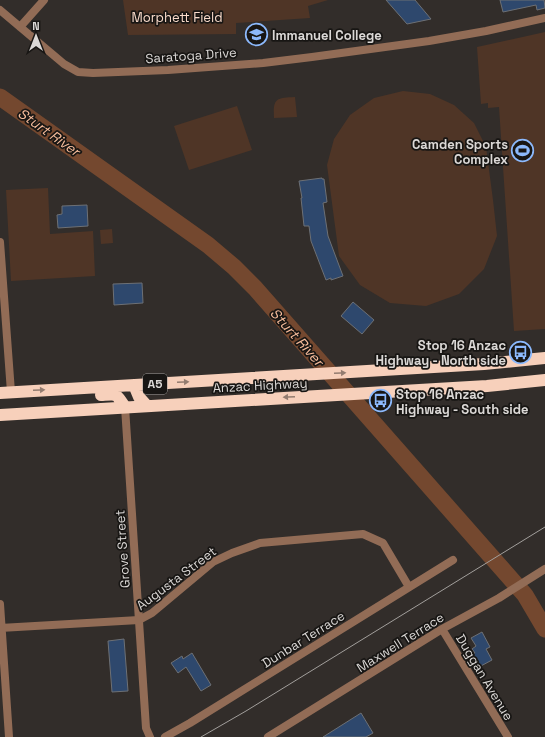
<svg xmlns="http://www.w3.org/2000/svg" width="545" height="737" font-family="'Space Grotesk',sans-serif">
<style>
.green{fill:#4f3526}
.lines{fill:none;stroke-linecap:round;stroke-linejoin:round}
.river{stroke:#74482f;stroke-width:17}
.building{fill:#2e486d;stroke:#6d7075}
.street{stroke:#926c56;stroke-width:8}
.highway{stroke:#f7d0bb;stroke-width:12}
.tram{stroke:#a29f9c;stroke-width:1}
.oneway{fill:#937c70}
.labels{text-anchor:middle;stroke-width:3.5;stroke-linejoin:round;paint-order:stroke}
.shield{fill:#181614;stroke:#a09e9c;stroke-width:1}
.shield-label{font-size:12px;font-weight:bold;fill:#dbd8d6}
.park-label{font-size:13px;fill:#f9dbcb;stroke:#181614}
.poi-label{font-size:13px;font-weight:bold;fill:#dbd8d6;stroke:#181614;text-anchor:start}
.street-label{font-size:13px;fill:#dbd8d6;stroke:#181614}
.water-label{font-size:14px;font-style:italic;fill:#f6bc9b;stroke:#181614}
</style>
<rect width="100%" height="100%" fill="#322d2a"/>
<!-- green -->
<path class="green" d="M123 0H328L308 6 310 18 236 23V34L128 35Z
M545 32V329L514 331 499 107 488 108V103L481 104 477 47Z
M403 91 430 94 454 105 474 123 486 147 493 200 497 236 484 269 459 294 426 306 390 303 360 285 339 256 327 165 334 139 350 115 374 98Z
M295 97 297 117 274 118C273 98 276 98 295 97Z
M237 106 252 150 189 170 174 126Z
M48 188 50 234 93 231 95 276 11 281 6 190Z
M112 229 113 243 101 244 100 230Z"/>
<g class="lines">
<!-- river -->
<path class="river" d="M0 97 208 245 234 267 255 288 525 595 545 629"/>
</g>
<!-- building -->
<path class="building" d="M386 0H415L431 19 407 24Z
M500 0H544L545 8 537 10 536 5 503 12Z
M322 178V179H324L327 202 323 203 328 236 343 276 331 280V278L326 280 311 241 309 226H304L301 198H302L299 181Z
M87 205 88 226 58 228 57 215 62 214V206Z
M142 283 143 303 114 305 113 284Z
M353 302 374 320 362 334 341 316Z
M482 632 490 647 486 649 492 660 479 667 472 655 475 653 472 649 476 646 471 638Z
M124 639 128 691 112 692 108 641Z
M192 653 211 685 201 691 186 667 178 673 171 663 182 656 183 659Z
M361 713 373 733 366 737H323Z"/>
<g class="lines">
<!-- street -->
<path class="street" d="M0 10 64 64 78 72 93 73 168 70 263 63 312 57 429 41 486 31 545 18
M20 27 44 0
M0 242 11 392
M125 407 146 728 150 737
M0 604 9 737
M0 628 139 620 152 613 213 562 232 553 260 543 363 534 383 543 409 587
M442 629 508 737
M165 737 190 723 453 560
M268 737 442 629 499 598 545 569"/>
<!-- highway -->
<path class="highway" d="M134 385 139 397 147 406
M0 393 484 364 545 358
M101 395C119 394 115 393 125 407
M0 415 487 386 545 380"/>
<!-- tram -->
<path class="tram" d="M201 737 246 711 545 527"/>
</g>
<!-- one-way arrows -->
<defs><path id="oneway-solid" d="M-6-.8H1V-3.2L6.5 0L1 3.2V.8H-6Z"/></defs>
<g class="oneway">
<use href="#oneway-solid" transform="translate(340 373) rotate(-3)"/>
<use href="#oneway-solid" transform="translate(183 382) rotate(-3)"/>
<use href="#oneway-solid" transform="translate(39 390) rotate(-3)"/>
<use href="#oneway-solid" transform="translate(289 397) rotate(177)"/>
</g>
<!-- icons -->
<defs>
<symbol id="school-ring" viewBox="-11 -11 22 22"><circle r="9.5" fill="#181614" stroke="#8cb9fc" stroke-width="1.5"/><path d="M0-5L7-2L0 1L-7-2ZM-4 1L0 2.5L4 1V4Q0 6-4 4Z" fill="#8cb9fc"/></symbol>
<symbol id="stadium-ring" viewBox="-11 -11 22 22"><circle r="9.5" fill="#181614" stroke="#8cb9fc" stroke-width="1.5"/><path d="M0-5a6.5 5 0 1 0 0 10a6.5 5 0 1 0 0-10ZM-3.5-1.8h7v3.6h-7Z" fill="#8cb9fc"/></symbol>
<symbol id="bus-ring" viewBox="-11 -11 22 22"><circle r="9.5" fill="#181614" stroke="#8cb9fc" stroke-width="1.5"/><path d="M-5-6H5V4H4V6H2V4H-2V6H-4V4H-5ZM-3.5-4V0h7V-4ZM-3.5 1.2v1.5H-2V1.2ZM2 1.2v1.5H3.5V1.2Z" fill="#8cb9fc"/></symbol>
</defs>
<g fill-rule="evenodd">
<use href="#school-ring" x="244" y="22" width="25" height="25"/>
<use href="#stadium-ring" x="510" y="138" width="25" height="25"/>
<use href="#bus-ring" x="508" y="340" width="25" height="25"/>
<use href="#bus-ring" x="368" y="388" width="25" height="25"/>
</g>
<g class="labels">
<!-- shield labels -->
<rect class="shield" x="143" y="374" width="24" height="20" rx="3"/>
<g class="shield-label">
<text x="155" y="388">A5</text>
</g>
<!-- park labels -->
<g class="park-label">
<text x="177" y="22">Morphett Field</text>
</g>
<!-- poi labels -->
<g class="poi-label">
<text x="272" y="40">Immanuel College</text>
<text x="508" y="149" text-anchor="end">Camden Sports<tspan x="508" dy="15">Complex</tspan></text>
<text x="506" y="350" text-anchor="end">Stop 16 Anzac<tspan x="506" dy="15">Highway - North side</tspan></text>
<text x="396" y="399">Stop 16 Anzac<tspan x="396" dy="15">Highway - South side</tspan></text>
</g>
<!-- street labels -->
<g class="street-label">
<text transform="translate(191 55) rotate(-4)" y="5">Saratoga Drive</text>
<text transform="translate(260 385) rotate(-3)" y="5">Anzac Highway</text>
<text transform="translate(122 549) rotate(-94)" y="5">Grove Street</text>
<text transform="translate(176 578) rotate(-37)" y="5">Augusta Street</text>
<text transform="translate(303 639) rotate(-32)" y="5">Dunbar Terrace</text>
<text transform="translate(400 642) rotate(-32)" y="5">Maxwell Terrace</text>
<text transform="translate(485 677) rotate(59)" y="5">Duggan Avenue</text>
</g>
<!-- water labels -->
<g class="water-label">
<text transform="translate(49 132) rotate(35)" y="5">Sturt River</text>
<text transform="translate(297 337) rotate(48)" y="5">Sturt River</text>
</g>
</g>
<!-- north arrow -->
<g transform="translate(36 36)" stroke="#181614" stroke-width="3" paint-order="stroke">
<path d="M0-3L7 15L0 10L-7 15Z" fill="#dbd8d6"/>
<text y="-6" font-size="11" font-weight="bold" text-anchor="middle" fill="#dbd8d6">N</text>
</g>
</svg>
